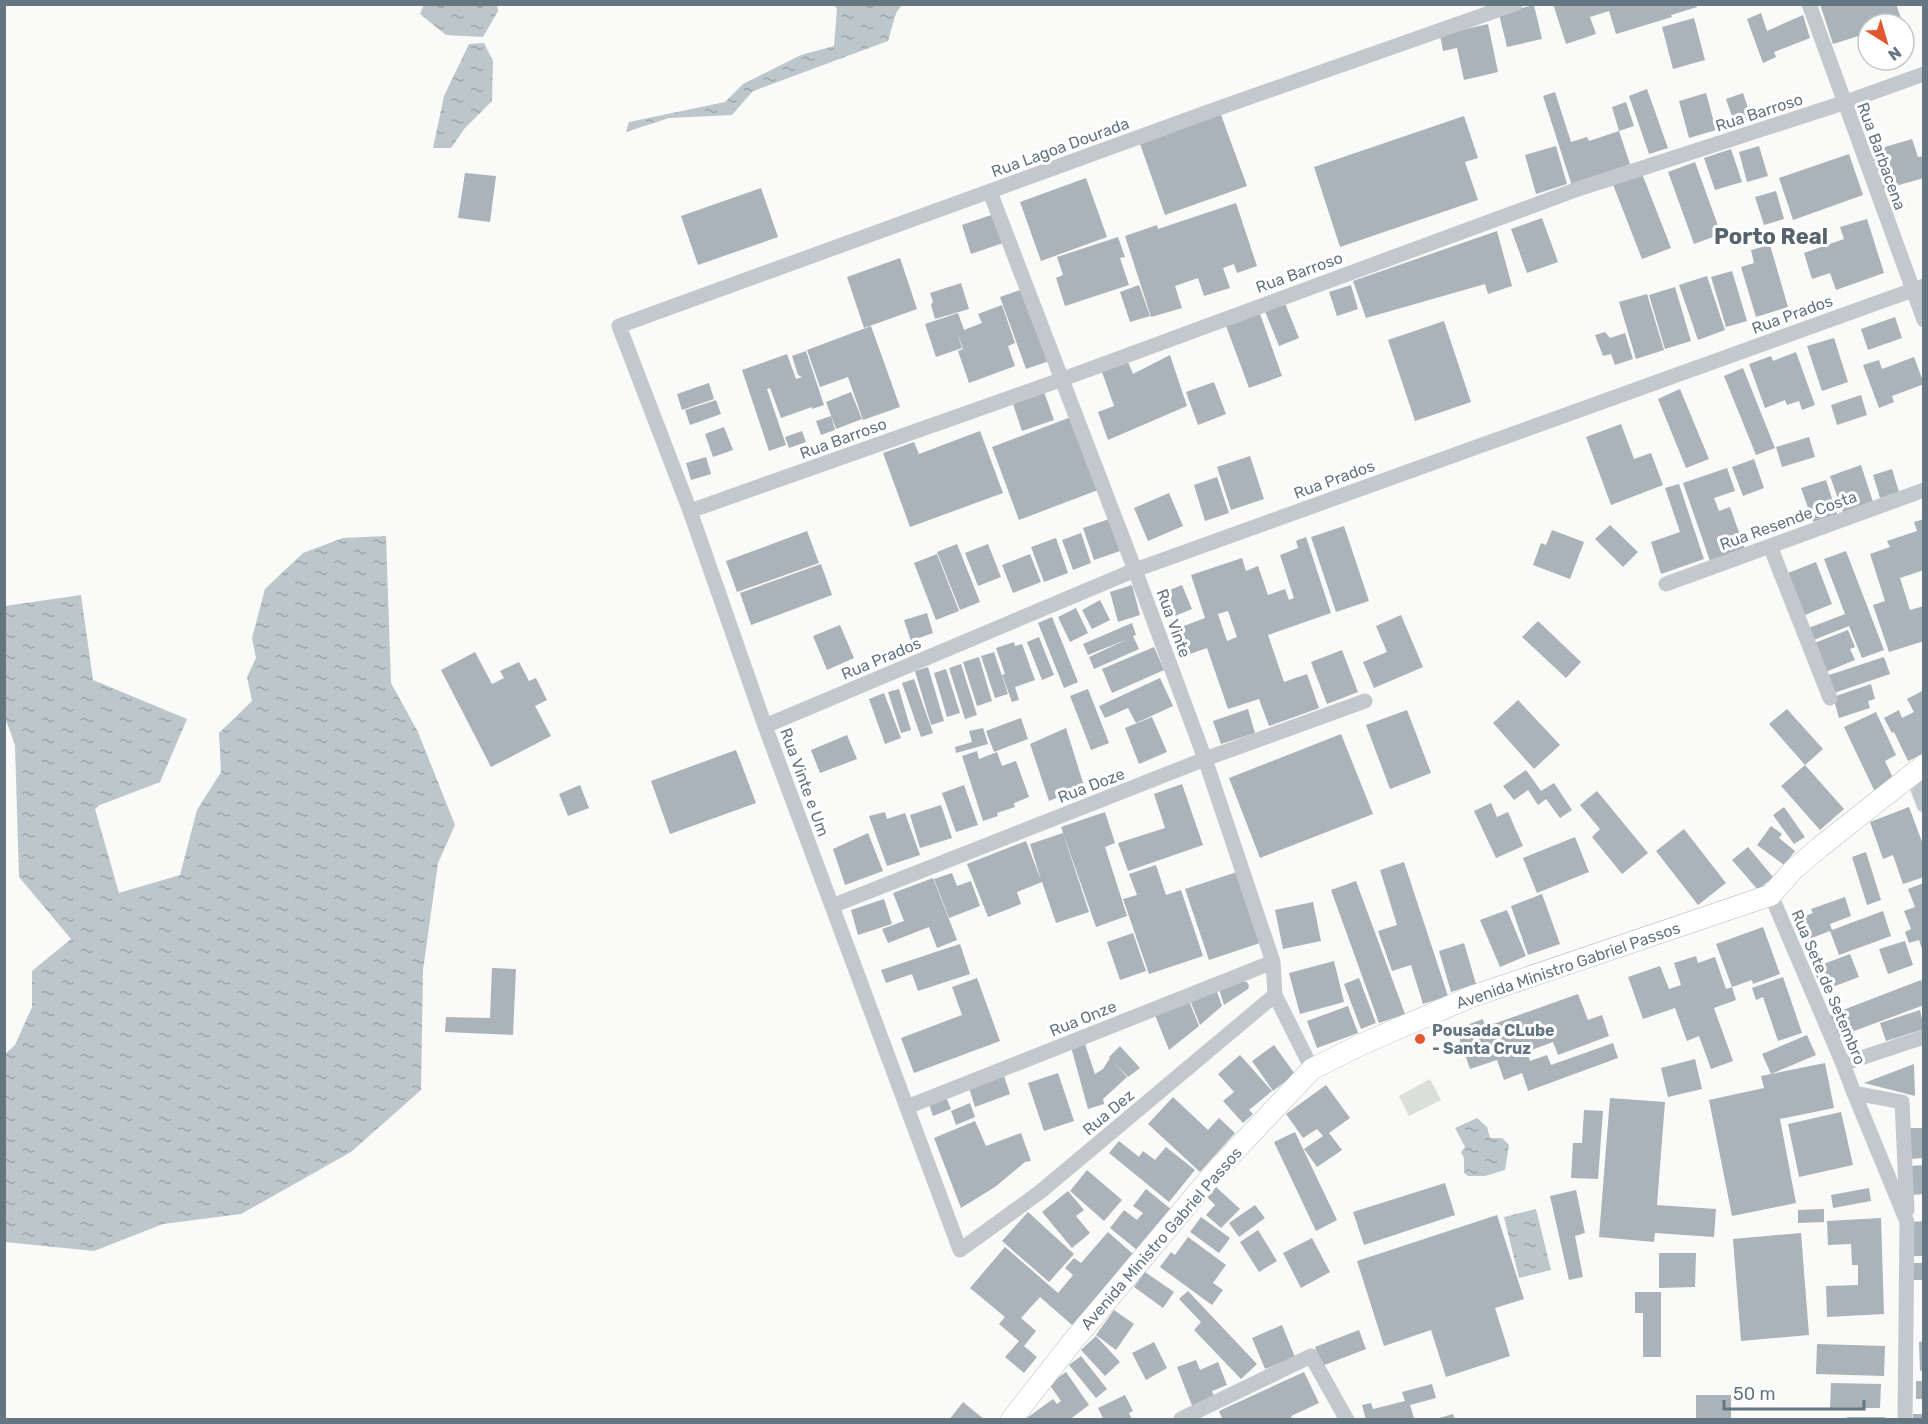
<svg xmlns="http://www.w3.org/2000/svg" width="1928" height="1424" font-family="Rubik,sans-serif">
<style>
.green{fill:#dadfd7}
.water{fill:url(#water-ripples)}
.building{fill:#aab3b9;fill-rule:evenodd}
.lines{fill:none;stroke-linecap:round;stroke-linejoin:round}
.secondary-casing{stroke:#b3babf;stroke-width:22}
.street{stroke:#c3c8cc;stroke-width:15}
.secondary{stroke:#fff;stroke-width:21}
.poi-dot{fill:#e4572e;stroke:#fff;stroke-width:2}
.labels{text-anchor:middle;stroke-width:6;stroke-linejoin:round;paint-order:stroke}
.street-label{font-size:16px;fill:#657683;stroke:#fff}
.poi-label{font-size:16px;font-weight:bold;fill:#657683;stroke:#fff;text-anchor:start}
.district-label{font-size:22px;font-weight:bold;fill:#57646e;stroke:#fff}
</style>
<defs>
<pattern id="water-ripples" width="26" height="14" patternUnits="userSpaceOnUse" patternTransform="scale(1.5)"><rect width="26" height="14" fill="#bbc7cb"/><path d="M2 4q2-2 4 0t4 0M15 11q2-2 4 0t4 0" fill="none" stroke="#9ca6aa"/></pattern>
</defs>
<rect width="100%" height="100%" fill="#fafaf8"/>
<!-- green -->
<path class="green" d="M1430 1079 1441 1100 1409 1116 1399 1096Z"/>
<!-- water -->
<path class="water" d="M424 4 497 5 498 11 483 37 446 35 420 14Z
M834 5H902L896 13 888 41 753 91 732 115 669 118 626 132 629 122 725 102 743 84 801 55 834 46 837 9Z
M484 43 493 61 492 101 465 128 451 148H433L444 96 469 44Z
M386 536 391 683 418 732 455 825 438 863 423 970 421 1090 351 1152 241 1214 163 1224 94 1251 5 1242V1054L15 1045 32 1007V971L71 939 19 877 15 745 4 715 5 606 81 595 93 680 187 719 160 782 100 805 95 809 119 893 180 875 197 810 221 772 219 733 252 701 247 677 256 658 252 638 265 589 303 553 343 538Z
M1477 1118 1487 1127 1490 1138H1502L1509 1145 1505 1170 1485 1176H1468L1464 1173V1158L1461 1152 1465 1147 1455 1128Z
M1536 1209 1551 1270 1519 1278 1504 1217Z"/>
<!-- building -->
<path class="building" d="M1553 4H1696L1697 7 1671 15 1672 17 1616 34 1609 11 1590 17 1596 34 1566 44Z
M1820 4H1896L1902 21 1894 24H1868V33L1833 44Z
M1534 5 1542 39 1507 47 1499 14Z
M1761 13 1767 31 1803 15 1810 38 1774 52 1776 57 1763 63 1747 19Z
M1694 18 1705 60 1673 69 1662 27Z
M1488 24 1498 72 1464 80 1457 48 1443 51 1440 35Z
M1647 89 1668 148 1649 154 1629 96Z
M1555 92 1571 142 1587 137 1589 141 1619 131 1612 107 1626 102 1634 126 1619 131 1630 164 1572 186 1543 96Z
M1706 93 1716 130 1689 138 1679 101Z
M1743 93 1752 120 1735 125 1726 99Z
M1220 112 1247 186 1165 215 1139 141Z
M1464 116 1478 158 1465 162 1478 200 1340 247 1314 167Z
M1912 139 1918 157 1924 156V178L1881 190 1871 151Z
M1556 146 1567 184 1536 194 1525 155Z
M1759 146 1768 176 1747 182 1739 152Z
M1731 149 1742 182 1715 190 1704 158Z
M1849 154 1863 195 1793 220 1779 178Z
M1695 162 1721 234 1694 244 1668 172Z
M1641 171 1671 248 1642 259 1612 182Z
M465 173 496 176 490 222 458 218Z
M1086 178 1107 237 1041 261 1020 202Z
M761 188 778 237 698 265 681 216Z
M1776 191 1784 219 1764 225 1755 197Z
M1236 203 1257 266 1237 273 1234 264 1223 268 1230 288 1204 296 1198 278 1175 286 1182 308 1151 317 1125 236 1157 225 1158 229Z
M994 214 1003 243 971 254 962 225Z
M1542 218 1558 262 1527 273 1511 229Z
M1867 219 1884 273 1836 290 1830 273 1812 279 1804 253 1844 239 1840 227Z
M1497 231 1512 286 1488 294 1485 284 1366 318 1353 281Z
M1118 237 1125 257 1120 258 1129 285 1065 306 1056 278 1063 275 1057 257Z
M1770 245 1788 307 1756 317 1741 267 1754 263 1751 250Z
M900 258 917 309 864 328 847 277Z
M1732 271 1747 321 1726 327 1711 277Z
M1707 276 1725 330 1698 340 1679 285Z
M961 283 969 309 935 319 931 305 933 302 930 293Z
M1139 285 1150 316 1130 322 1120 292Z
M1351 285 1358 309 1337 316 1329 292Z
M1675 287 1691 341 1665 349 1649 295Z
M1026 288 1052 360 1026 369 1000 297Z
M1647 294 1664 350 1636 359 1619 302Z
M1284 301 1299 338 1279 346 1264 309Z
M1002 305 1015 343 1008 346 1015 366 969 383 958 351 963 349 957 332 962 348 936 357 925 324 958 313 964 330 982 323 978 314Z
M1259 311 1282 376 1249 388 1225 323Z
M1895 317 1902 338 1868 350 1861 329Z
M1444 321 1471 402 1415 421 1388 340Z
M871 326 900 407 863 420 848 377 820 387 807 350Z
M1605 332 1610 338 1625 333 1633 359 1615 365 1611 354 1603 356 1595 335Z
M1834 338 1848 382 1822 391 1807 346Z
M806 351 824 405 812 409V407L781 418 770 388 767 389 786 445 769 451 742 370 787 354 796 379 802 377 798 375 792 356Z
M1796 352 1815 405 1802 410 1799 401 1787 405 1785 400 1765 408 1749 364 1771 356 1773 361Z
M1170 355 1187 406 1108 440 1098 412 1114 406 1102 372 1128 362 1133 374Z
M1914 357 1924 384 1892 396 1894 402 1879 408 1863 365 1879 360 1882 369Z
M1743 368 1775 448 1756 455 1724 376Z
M1214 382 1226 414 1198 425 1186 392Z
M709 383 714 399 682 410 677 394Z
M1043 389 1054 420 1022 431 1013 404Z
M1680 389 1709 459 1686 468 1658 399Z
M851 392 862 419 836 429 826 402Z
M1861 395 1867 415 1837 425 1831 405Z
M716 400 721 414 690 425 685 410Z
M831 416 835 430 821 435 816 421Z
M1071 417 1098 490 1019 520 992 447Z
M1621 424 1634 459 1651 453 1663 485 1611 505 1586 437Z
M724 427 733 450 713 457 705 434Z
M802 431 806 442 789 448 785 437Z
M980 431 1003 493 910 527 883 453 914 442 919 454Z
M1809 437 1815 457 1782 467 1776 447Z
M1250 456 1264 499 1231 510 1217 467Z
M706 457 711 474 691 480 686 463Z
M1754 459 1764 488 1743 496 1732 467Z
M1861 465 1873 502 1843 513 1830 476Z
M1727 468 1735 491 1714 498 1719 511 1730 507 1745 549 1710 561 1683 483Z
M1892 469 1899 492 1880 498 1873 475Z
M1217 477 1229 513 1205 521 1194 485Z
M1826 480 1837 514 1813 522 1801 488Z
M1679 484 1704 559 1661 574 1651 542 1680 532 1665 488Z
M1169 493 1183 526 1148 541 1134 508Z
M1112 518 1123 550 1094 560 1083 528Z
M1924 519V570L1900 578 1910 610 1924 606V641L1889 652 1873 605 1885 601 1870 554 1890 547 1887 541 1917 531 1914 522Z
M1610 525 1638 552 1623 567 1595 539Z
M1344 526 1369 601 1336 612 1311 537Z
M1552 530 1584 542 1570 579 1533 565 1541 543 1546 545Z
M807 531 819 563 737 592 726 561Z
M1081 533 1091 563 1073 570 1062 540Z
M1306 537 1331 613 1268 635 1284 682 1307 674 1319 708 1269 726 1259 699 1228 709 1207 648 1190 654 1181 627 1205 618 1191 575 1242 558 1246 571 1258 566 1268 595 1285 589 1289 600 1294 598 1280 555 1298 548 1296 541ZM1228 611 1237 637 1227 641 1218 614Z
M1056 538 1068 573 1044 582 1031 547Z
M957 544 980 602 960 610 937 552Z
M988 544 1001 577 978 586 965 553Z
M1846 551 1884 650 1862 658 1849 626 1811 641 1806 629 1845 614 1824 559Z
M937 554 959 611 936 620 914 563Z
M1030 554 1041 582 1013 593 1002 565Z
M1816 562 1832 604 1805 615 1788 573Z
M821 564 832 595 751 625 740 593Z
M1132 585 1140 615 1118 622 1110 592Z
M1182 585 1192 609 1175 616 1165 592Z
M1100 600 1110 620 1092 629 1082 610Z
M1076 608 1088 633 1070 642 1058 617Z
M927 613 933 633 911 641 904 620Z
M1401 615 1423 667 1374 688 1363 662 1387 652 1376 626Z
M1052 617 1078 682 1064 688 1038 623Z
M1538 621 1581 662 1566 678 1522 637Z
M1132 623 1136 635 1133 636 1139 649 1094 669 1089 657 1128 639 1088 655 1083 644Z
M840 625 854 658 827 670 813 636Z
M1848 630 1855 647 1850 649 1855 660 1823 673 1812 644Z
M1039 637 1054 675 1042 680 1027 642Z
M1014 642 1015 646 1022 644 1035 680 1015 687 1019 700 1012 702 1002 675 1005 674 996 648Z
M1154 647 1164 670 1112 693 1102 669Z
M1342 650 1358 692 1327 704 1311 662Z
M475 652 492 684 504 678 500 671 519 662 529 681 536 678 547 700 535 706 551 736 491 767 441 670Z
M994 652 1008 694 995 698 981 656Z
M979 657 992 701 977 706 963 662Z
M1884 657 1890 674 1831 694 1826 676Z
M961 664 977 715 965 719 949 668Z
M928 667 944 721 931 725 915 671Z
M946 669 960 713 947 717 934 673Z
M1160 678 1173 706 1136 723 1128 708 1105 718 1099 706Z
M914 679 933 733 921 737 902 683Z
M1871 684 1875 699 1868 701 1870 708 1839 718 1833 697Z
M899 689 911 730 901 733 888 692Z
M1088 689 1109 743 1091 750 1070 696Z
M1924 690V753L1908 761 1894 732 1892 733 1884 718 1899 710 1902 718 1914 712 1907 699Z
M884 693 901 738 885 744 869 699Z
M1518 700 1560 745 1534 769 1493 723Z
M1248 709 1255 733 1221 744 1213 721Z
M1787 709 1823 749 1805 765 1769 724Z
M1407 710 1431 773 1390 789 1366 725Z
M1876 712 1896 755 1885 761 1894 780 1874 790 1844 727Z
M1152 717 1167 752 1139 764 1125 728Z
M1021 718 1028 739 994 752 986 731Z
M983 728 988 744 956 753 955 747 972 742 969 731Z
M1066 728 1084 786 1049 801 1030 744Z
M1341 734 1373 814 1260 858 1229 778Z
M847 735 857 759 820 773 811 750Z
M736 750 756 803 670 834 651 781Z
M977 751 979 759 997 752 1002 766 1016 761 1029 797 1014 803 1015 807 997 813 998 816 983 821 962 756Z
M1805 765 1844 809 1820 830 1781 786Z
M1526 770 1541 791 1554 783 1572 810 1560 818 1546 799 1538 805 1528 790 1514 800 1503 786Z
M1182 784 1203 845 1128 871 1118 843 1165 828 1154 794Z
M580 785 589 808 568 816 559 794Z
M964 785 978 825 956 832 942 793Z
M1597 791 1648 853 1622 874 1592 837 1600 829 1580 805Z
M1491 803 1497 817 1508 812 1523 846 1496 858 1474 811Z
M941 805 952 838 920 848 910 815Z
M1784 807 1805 837 1794 844 1773 815Z
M1909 807 1924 847V877L1903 884 1893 855 1883 859 1870 822Z
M885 812 887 819 905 813 920 855 887 866 869 816Z
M1105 812 1115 843 1105 847 1127 916 1096 927 1061 827Z
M1771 826 1782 834 1779 838 1795 851 1784 865 1757 845Z
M1684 829 1726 883 1698 905 1656 851Z
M868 833 883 871 845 885 833 849Z
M1063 833 1089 912 1056 923 1042 882 1017 892 1021 904 988 917 967 864 1026 841 1041 880 1030 844Z
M1575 837 1589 872 1537 893 1523 858Z
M1748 847 1773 877 1758 890 1732 860Z
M1866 852 1881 900 1867 905 1852 857Z
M1404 862 1448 996 1423 1004 1411 965 1392 971 1378 931 1397 925 1380 870Z
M1156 865 1166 895 1181 890 1203 956 1149 974 1123 899 1137 895 1129 874Z
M1237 872 1260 943 1209 960 1185 889Z
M952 873 957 886 971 881 980 906 949 918 934 879Z
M933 878 957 940 937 948 929 927 888 943 882 929 904 921 893 893Z
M1356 881 1405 1014 1379 1023 1331 890Z
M1924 883V952H1923L1919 940 1909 943 1905 932 1911 929 1904 911 1915 907 1908 889Z
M1542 894 1560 944 1528 955 1511 906Z
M1845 897 1851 916 1830 924 1832 930 1883 911 1891 936 1839 955 1830 931 1804 941 1797 919 1813 913 1811 909Z
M884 899 892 924 858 935 851 910Z
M1313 902 1321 941 1283 949 1275 910Z
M1507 910 1526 956 1500 967 1480 920Z
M1763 927 1780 974 1753 984 1752 980 1732 987 1736 1000 1714 1008 1733 1061 1711 1069 1699 1036 1687 1041 1675 1008 1643 1019 1628 977 1660 966 1669 989 1681 985 1674 963 1696 956 1698 963 1715 957 1726 989 1732 987 1716 944Z
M1133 933 1146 971 1120 980 1107 942Z
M1905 941 1913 965 1888 974 1879 949Z
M1464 943 1476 984 1451 992 1439 951Z
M960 944 970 974 918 991 912 974 886 983 881 970Z
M1850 954 1859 977 1822 991 1813 968Z
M1334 961 1344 1002 1300 1014 1289 973Z
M492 968 516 969 513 1035 445 1032 446 1017 490 1018Z
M1783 977 1802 1033 1778 1041 1763 997 1756 1000 1752 988Z
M977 978 1000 1041 914 1073 901 1038 962 1015 952 987Z
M1359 978 1376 1023 1361 1029 1344 984Z
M1921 980 1924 985V1005L1838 1037 1830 1015Z
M1242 981 1247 982 1249 986 1248 989 1224 1005 1219 989Z
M1216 989 1222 1006 1200 1025 1190 1000Z
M1578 994 1588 1020 1602 1015 1609 1036 1558 1055 1553 1042 1529 1051 1526 1043 1513 1048 1515 1055 1527 1051 1530 1061 1547 1055 1551 1065 1613 1043 1618 1058 1528 1091 1522 1073 1504 1080 1497 1060 1470 1069 1456 1029 1483 1019 1485 1027Z
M1189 1001 1199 1026 1169 1050 1155 1015Z
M1348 1006 1358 1033 1317 1048 1307 1021Z
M1920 1010 1924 1029 1886 1041 1880 1023Z
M1807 1035 1816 1055 1771 1074 1762 1054Z
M1085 1044 1095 1074 1103 1069 1110 1058 1109 1057 1120 1046 1140 1068 1128 1077 1113 1061 1127 1077 1103 1099 1104 1104 1088 1109 1071 1047Z
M1274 1045 1295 1074 1273 1091 1252 1061Z
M1240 1055 1272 1091 1249 1110 1253 1114 1243 1123 1223 1101 1234 1092 1218 1074Z
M1695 1059 1702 1089 1668 1097 1661 1068Z
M1825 1063 1834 1108 1780 1119 1796 1203 1732 1216 1709 1100 1764 1088 1761 1076Z
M1914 1064 1915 1096 1864 1083Z
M1058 1073 1074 1121 1044 1131 1028 1083Z
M1004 1076 1010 1094 975 1107 969 1088Z
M1326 1085 1350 1118 1329 1133 1342 1150 1317 1167 1304 1149 1323 1136 1317 1129 1303 1138 1286 1114Z
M946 1097 951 1109 933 1116 929 1104Z
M1173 1097 1208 1130 1219 1118 1235 1133 1200 1172 1148 1124Z
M1610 1098 1665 1102 1657 1205 1716 1209 1714 1237 1655 1233 1654 1242 1599 1237Z
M970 1103 975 1117 956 1125 951 1111Z
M1584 1110 1603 1111 1598 1179 1571 1178 1573 1143H1582Z
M1841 1112 1853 1165 1799 1177 1788 1124Z
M975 1121 986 1146 1021 1133 1031 1161 1025 1162 995 1187 961 1208 934 1138Z
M1909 1128H1924V1158L1909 1159Z
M1295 1132 1337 1220 1316 1231 1274 1142Z
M1119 1141 1139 1157 1143 1151 1155 1160 1166 1147 1195 1170 1169 1202 1109 1153Z
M1924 1165V1194L1911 1195 1910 1166Z
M1087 1170 1122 1200 1104 1221 1070 1191Z
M1445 1183 1455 1215 1364 1245 1353 1212Z
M1216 1187 1240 1209 1221 1228 1206 1215 1215 1205 1207 1197Z
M1869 1188 1871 1201 1833 1208 1831 1195Z
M1146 1189 1172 1210 1159 1226 1157 1224 1137 1250 1110 1228 1124 1210 1137 1220 1143 1213 1133 1206Z
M1576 1190 1585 1233 1575 1236 1583 1277 1569 1280 1550 1196Z
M1068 1191 1084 1210 1076 1216 1090 1233 1072 1248 1042 1212Z
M1255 1205 1265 1218 1239 1237 1229 1223Z
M1824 1209V1222L1798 1223V1210Z
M1028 1212 1074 1254 1049 1282 1002 1241Z
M1497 1215 1524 1299 1495 1308 1510 1356 1446 1377 1431 1330 1384 1346 1357 1261Z
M1201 1217 1230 1238 1219 1253 1190 1232Z
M1881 1218 1884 1314 1827 1317 1826 1286 1858 1285V1265H1852L1851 1244 1828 1245 1827 1221Z
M1924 1221V1256H1913L1912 1222Z
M1258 1230 1277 1261 1259 1272 1240 1242Z
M1108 1232 1133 1254 1072 1325 1040 1297 1021 1318 1036 1331 1024 1346 1037 1357 1024 1373 1005 1357 1019 1341 999 1324 1005 1317 970 1288 1005 1247 1058 1293 1073 1275 1065 1268 1074 1258 1081 1263Z
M1801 1233 1809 1335 1741 1341 1733 1239Z
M1188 1237 1226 1265 1213 1283 1223 1290 1212 1305 1160 1267 1171 1252 1175 1255Z
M1312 1238 1330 1272 1301 1288 1283 1253Z
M1659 1253H1696L1695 1287 1659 1288Z
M1911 1263H1924V1280H1911Z
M1145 1272 1174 1292 1163 1308 1134 1287Z
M1188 1291 1257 1364 1241 1379 1194 1330 1201 1322 1179 1299Z
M1635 1292H1661V1357H1643V1313H1635Z
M1114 1310 1134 1324 1116 1350 1096 1335Z
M1282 1325 1295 1357 1265 1369 1252 1338Z
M1359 1330 1366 1349 1322 1366 1315 1347Z
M1096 1336 1120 1362 1105 1376 1081 1350Z
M1924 1341V1370L1920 1371 1919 1342Z
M1154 1342 1167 1368 1146 1380 1132 1353Z
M1817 1344 1885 1346 1884 1376 1816 1374Z
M1081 1356 1107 1389 1096 1398 1069 1365Z
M1196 1360 1200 1370 1218 1362 1227 1385 1212 1391 1215 1399 1193 1408 1177 1367Z
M1066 1372 1089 1405 1069 1420H1024L1053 1399 1057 1404 1061 1401 1049 1384Z
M1304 1372 1319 1403 1291 1416 1293 1420H1223L1219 1411Z
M1916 1381H1924V1399H1916Z
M1831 1383 1881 1384 1880 1408H1830Z
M1432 1384 1436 1398 1410 1405 1414 1418 1366 1420 1362 1405 1371 1403 1373 1409 1405 1401 1402 1392Z
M1125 1395 1133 1411 1129 1413 1132 1420H1104L1098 1408Z
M1696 1395H1731V1420H1696Z
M963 1402 985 1420H949Z
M1453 1414 1455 1420H1436V1419Z
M1913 1414H1924V1420H1913Z
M1847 1417H1885V1420H1847Z"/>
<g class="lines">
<defs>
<path id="secondary" d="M1011 1420 1073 1341 1215 1172 1312 1069 1360 1045 1473 996 1771 895 1793 870 1820 847 1924 765"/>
</defs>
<!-- secondary casing -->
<use href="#secondary" class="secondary-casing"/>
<!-- street -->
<path class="street" d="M1809 4 1924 320
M990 192 1135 570 1205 759 1273 962 1275 995 1312 1069
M690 511 1063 379 1578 189 1843 103 1924 74
M1770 546 1830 698
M1666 584 1924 490
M765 726 1135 570 1924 286
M1912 773 1924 805
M1771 895 1843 1064 1854 1093 1907 1222 1905 1420
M832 906 1205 759 1365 701
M1275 995 1040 1192 960 1250 765 726 690 511 619 326 1219 108 1515 4
M1843 1064 1924 1037
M1854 1093 1902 1102 1907 1210
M907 1107 1273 962
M1181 1419 1311 1356 1347 1420"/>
<!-- secondary -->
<use href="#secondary" class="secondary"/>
</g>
<!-- markers -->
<circle class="poi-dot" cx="1420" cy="1039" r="6"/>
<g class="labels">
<!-- street labels -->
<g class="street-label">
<text transform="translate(1759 112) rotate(-18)" y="6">Rua Barroso</text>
<text transform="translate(1060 147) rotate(-20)" y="6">Rua Lagoa Dourada</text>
<text transform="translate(1882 156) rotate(70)" y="6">Rua Barbacena</text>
<text transform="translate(1299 272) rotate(-20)" y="6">Rua Barroso</text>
<text transform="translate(1792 314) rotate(-20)" y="6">Rua Prados</text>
<text transform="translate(843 438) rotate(-20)" y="6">Rua Barroso</text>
<text transform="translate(1334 479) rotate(-20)" y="6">Rua Prados</text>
<text transform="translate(1788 520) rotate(-20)" y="6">Rua Resende Costa</text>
<text transform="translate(1174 623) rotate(70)" y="6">Rua Vinte</text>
<text transform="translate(881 658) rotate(-23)" y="6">Rua Prados</text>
<text transform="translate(805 782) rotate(70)" y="6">Rua Vinte e Um</text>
<text transform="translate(1091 785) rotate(-21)" y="6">Rua Doze</text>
<text transform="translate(1568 965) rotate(-19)" y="6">Avenida Ministro Gabriel Passos</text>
<text transform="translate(1829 987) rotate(67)" y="6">Rua Sete de Setembro</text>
<text transform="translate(1083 1018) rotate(-22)" y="6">Rua Onze</text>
<text transform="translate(1108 1112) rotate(-40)" y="6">Rua Dez</text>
<text transform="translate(1161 1238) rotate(-49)" y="6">Avenida Ministro Gabriel Passos</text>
</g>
<!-- poi labels -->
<g class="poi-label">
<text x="1432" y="1036">Pousada CLube<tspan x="1432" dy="18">- Santa Cruz</tspan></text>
</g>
<!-- district labels -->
<g class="district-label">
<text x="1771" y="244">Porto Real</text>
</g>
</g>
<!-- border -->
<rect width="1928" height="1424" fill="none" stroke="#657683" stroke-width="12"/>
<!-- north arrow -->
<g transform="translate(1886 42) rotate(143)"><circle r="28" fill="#ffffff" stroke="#c1c8cd" stroke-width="1.5"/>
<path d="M0-4.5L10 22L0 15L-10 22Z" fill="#e4572e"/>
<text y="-9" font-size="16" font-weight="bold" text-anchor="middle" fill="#657683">N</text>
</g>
<!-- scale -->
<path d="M1724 1400v9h140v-9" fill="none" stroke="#657683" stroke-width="3"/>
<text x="1733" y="1400" font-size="18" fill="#657683" stroke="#ffffff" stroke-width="4.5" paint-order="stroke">50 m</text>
</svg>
